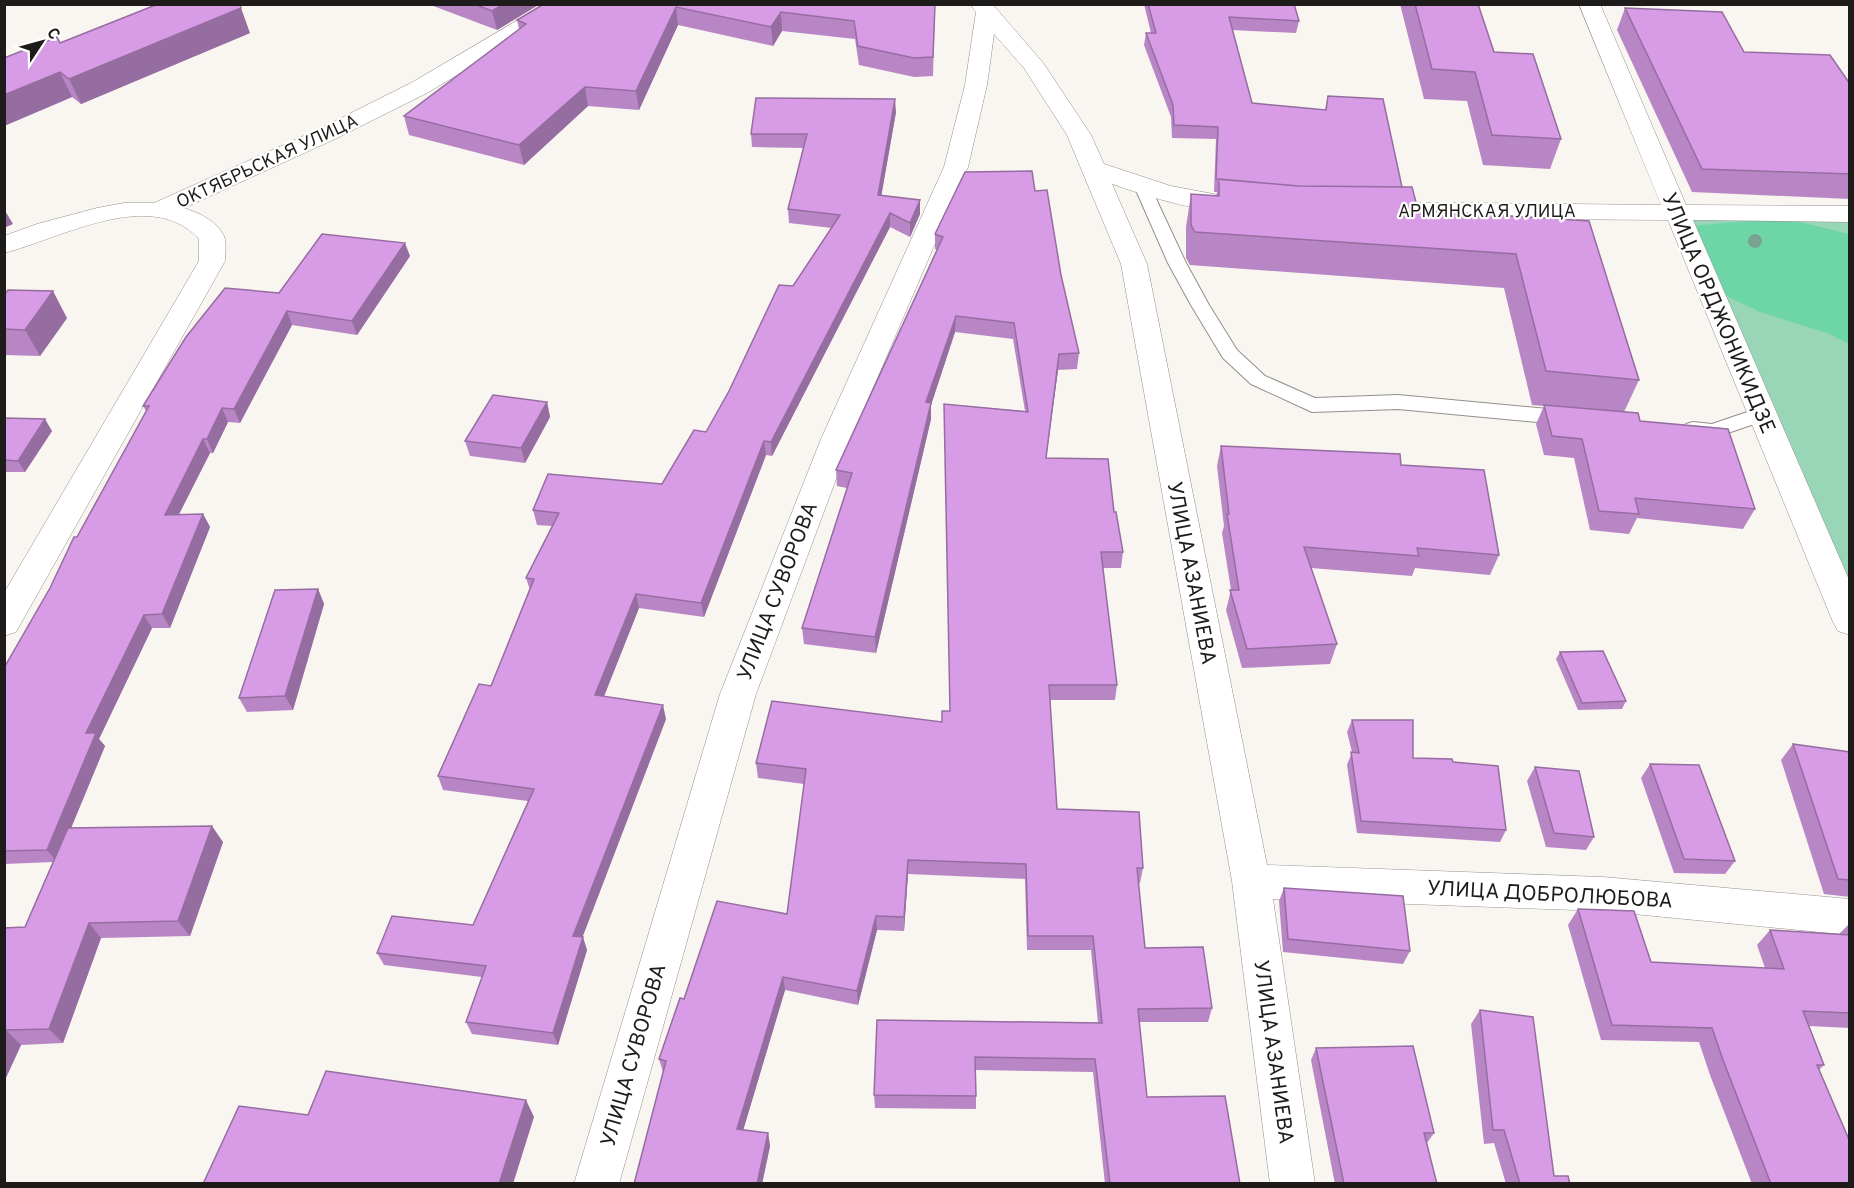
<svg xmlns="http://www.w3.org/2000/svg" width="1854" height="1188" font-family="Overpass,sans-serif">
<style>
.green{fill:#99d6b7}
.forest{fill:#6ed6a6}
.lines{fill:none;stroke-linecap:round;stroke-linejoin:round}
.lane-casing{stroke:#938f8b;stroke-width:2}
.street-casing{stroke:#938f8b;stroke-width:1}
.lane{fill:#fff;fill-rule:evenodd}
.street{fill:#fff;fill-rule:evenodd}
.tree{fill:#78a390}
.wall{fill:#b986c5}
.shaded-wall{fill:#966da0}
.building{fill:#d79ce5;stroke:#966da0;stroke-width:1.5}
.labels{text-anchor:middle;stroke-width:4.5;stroke-linejoin:round;paint-order:stroke}
.far-street-label{font-size:18px;fill:#1e1c1b;stroke:#fff}
.street-label{font-size:21px;fill:#1e1c1b;stroke:#fff}
</style>
<rect width="100%" height="100%" fill="#f9f5f0"/>
<!-- green -->
<path class="green" d="M1676 212 1849 214V622Z"/>
<!-- forest -->
<path class="forest" d="M1766 219 1800 222 1849 234V344L1827 333 1760 312 1720 293 1692 226Z"/>
<g class="lines">
<defs>
<path id="lane" d="M1143 183 1149 184 1151 188 1186 263 1209 305 1237 350 1265 376 1315 398 1398 395 1570 411 1577 413 1580 418 1577 423 1570 425 1398 409 1312 412 1251 384 1223 358 1191 305 1168 263 1135 188 1137 184Z
M1762 407 1769 409 1772 414 1769 419 1713 438 1686 434 1683 429 1686 424 1693 422 1712 424Z"/>
<path id="street" d="M545 4H571L568 8 427 93 335 139 184 208C199 213 217 221 224 236 227 243 225 254 225 261L16 632 4 636V593L199 261V239C151 186 60 239 4 253V236L37 224 97 208 124 203H154L319 129 411 83Z
M970 4 994 6 1044 64 1091 135 1104 164 1171 186 1245 200 1249 205 1245 210C1214 218 1143 195 1112 184L1147 264 1267 865 1603 877 1850 899V935L1603 911 1273 899 1315 1184H1270L1232 881 1121 264 1067 135 1024 68 994 34 987 85 968 167 851 439 756 694 619 1184H574L720 694 821 439 944 167 965 85 976 12Z
M1579 4H1600L1686 205 1850 206V222L1693 220 1850 582V635L1838 631 1833 622 1668 220 1377 218 1368 215 1364 210 1368 205 1377 202 1661 205Z"/>
</defs>
<!-- lane casing -->
<use href="#lane" class="lane-casing"/>
<!-- street casing -->
<use href="#street" class="street-casing"/>
<!-- lane -->
<use href="#lane" class="lane"/>
<!-- street -->
<use href="#street" class="street"/>
</g>
<!-- trees -->
<circle class="tree" cx="1755" cy="241" r="7"/>
<!-- wall -->
<path class="wall" d="M428 4H540L497 30Z
M544 4H935L933 76 914 77 859 65 855 39 782 31 773 46 678 25 639 110 588 106 524 165 409 135 404 116 519 29 517 20Z
M1144 4H1294L1299 21 1296 33 1232 30 1252 103 1325 110 1328 96 1402 187 1418 210 1589 221 1639 380 1624 412 1640 421 1755 509 1743 529 1637 518 1629 534 1590 530 1574 458 1544 455 1536 424 1544 406 1532 405 1504 288 1190 265 1186 258V227L1191 194 1216 196 1217 192H1214L1216 139 1172 138 1171 117 1144 45 1146 33H1151Z
M1400 4H1478L1494 52 1561 139 1550 169 1483 165 1467 101 1424 99Z
M1625 8 1744 52 1850 84V199L1692 192 1617 30Z
M250 33 81 104 72 97 4 126V58L60 43Z
M896 112 881 196 920 214 910 237 890 227 772 456 766 455 704 617 639 608 604 696 666 719 582 937 587 950 558 1045 472 1034 466 1022 482 977 384 965 377 953 473 925 528 801 443 790 438 776 491 686 530 590 526 578 552 526 537 525 533 510 662 484 706 432 793 286 832 228 789 223 788 209 803 148 752 147 751 134Z
M1035 191 1061 275 1079 353 1077 369 1058 370 1046 458 1114 512 1123 552 1121 568H1103L1117 685 1115 700H1050L1057 809 1143 868 1140 883H1138L1145 948 1212 1008 1208 1022H1139L1147 1097 1240 1184H1105L1093 1072 976 1070V1109L875 1108 874 1095 877 1020 1098 1023 1091 950H1027L1025 879 908 874 904 931 877 930 858 1005 785 990 743 1130 768 1133 770 1146 762 1184 663 1072 659 1059 684 999 787 914 804 784 758 778 756 763 942 722 950 711 944 404 1025 411 1013 339 955 332 931 405V419L876 653 804 644 802 628 847 488 837 486 836 470 937 250 935 249V234Z
M410 256 357 335 292 325 240 423 228 422 213 453H210L179 514H203L210 527 170 628H152L99 739 105 746 71 828 223 842 190 936 101 938 63 1043 21 1045 4 1082V928L25 927 53 862 4 864V668L50 588 77 537 146 411 143 406 279 293Z
M4 295 67 318 40 356 4 355Z
M547 402 550 417 525 463 470 456 465 441Z
M4 418 52 431 25 472H4Z
M1221 446 1401 465 1499 555 1490 575 1415 568 1412 576 1311 568 1337 644 1330 664 1242 668 1226 610 1231 590 1222 533 1224 526 1217 466Z
M318 589 324 604 293 710 247 712 239 698Z
M1560 652 1626 701 1622 709 1578 710 1556 659Z
M1352 720 1413 758 1453 762 1506 830 1500 842 1357 833 1347 765 1352 752 1347 732Z
M1793 744 1850 752V897L1824 894 1781 760Z
M1650 764 1735 861 1725 874 1674 873 1641 778Z
M1535 767 1594 837 1586 850 1546 847 1527 781Z
M1284 888 1410 951 1403 964 1283 952 1279 901Z
M1578 909 1651 962 1765 968 1757 945 1770 930 1839 934 1850 923V1028L1809 1026 1824 1065 1819 1070 1850 1184H1752L1710 1075 1699 1042 1601 1040 1568 925Z
M1480 1010 1554 1176 1570 1184H1506L1494 1143 1484 1144 1471 1024Z
M1316 1048 1434 1133 1427 1143 1437 1184H1335L1311 1060Z"/>
<!-- shaded-wall -->
<path class="shaded-wall" d="M504 4H540L497 30 492 11Z
M676 7 678 25 639 110 636 91Z
M241 8 250 33 81 104 69 79Z
M781 12 782 31 773 46 771 27Z
M60 72 72 97 4 126V95Z
M585 87 588 106 524 165 519 145Z
M895 99 896 112 879 209 878 195Z
M920 200V214L910 237V223Z
M4 209 13 224 4 228Z
M890 213V227L772 456 771 442Z
M405 243 410 256 357 335 352 321Z
M53 291 67 318 40 356 25 330Z
M287 311 292 325 240 423 234 409Z
M956 316 955 332 931 405V419L876 653 875 637 926 402Z
M1059 354 1058 370 1044 474Z
M547 402 550 417 525 463 521 448Z
M222 408 228 422 213 453 207 439Z
M45 419 52 431 25 472 18 461Z
M203 439 210 453 172 528 165 515Z
M764 441 766 455 704 617 701 603Z
M203 514 210 527 170 628 162 614Z
M318 589 324 604 293 710 285 696Z
M636 594 639 608 599 709 595 695Z
M144 615 152 628 99 739 105 746 57 862 47 850 86 733Z
M663 705 666 719 578 949 573 936Z
M212 826 223 842 190 936 178 921Z
M908 860V874L904 931V917Z
M876 916 877 930 858 1005 857 991Z
M89 923 101 938 63 1043 49 1029Z
M583 937 587 950 558 1045 553 1033Z
M783 977 785 990 740 1141 737 1129Z
M6 1030 21 1045 4 1082V1034Z
M526 1100 534 1117 513 1184H499Z
M768 1133 770 1146 762 1184H757Z"/>
<!-- building -->
<path class="building" d="M158 4H240L241 8 69 79 60 72 4 95V58L57 37 60 43Z
M474 4H504L492 11Z
M544 4H935L933 57 914 58 858 46 854 21 781 12 771 27 676 7 636 91 585 87 519 145 404 116 526 24 517 20Z
M1148 4H1294L1299 21 1229 17 1252 103 1326 110 1328 96 1383 99 1402 187 1298 186 1216 179 1218 127 1174 125 1173 105 1146 33H1156Z
M1415 4H1478L1494 52 1533 54 1561 139 1492 135 1475 72 1432 69Z
M1625 8 1722 12 1744 52 1830 55 1850 84V174L1702 169Z
M756 98 895 99 878 195 920 200 910 223 890 213 771 442 764 441 701 603 636 594 595 695 663 705 573 936 583 937 553 1033 466 1022 486 966 377 953 392 916 473 925 534 789 438 776 479 684 491 686 534 579 526 578 559 513 533 510 548 474 662 484 694 430 706 432 729 391 779 285 793 286 840 215 788 209 807 134H751Z
M1032 171 1035 191 1047 190 1061 275 1079 353 1059 354 1046 458 1108 459 1114 512H1116L1123 552H1101L1117 685H1049L1057 809 1139 812 1143 868H1137L1145 948 1203 947 1212 1008 1138 1009 1147 1097 1225 1096 1240 1184H1110L1095 1059 975 1057 976 1096 874 1095 877 1020 1102 1023 1093 936H1028L1026 864 908 860 904 917 876 916 857 991 783 977 737 1129 768 1133 757 1184H634L666 1061 659 1059 680 998 684 999 717 901 787 914 806 769 756 763 772 701 942 722V711H950L944 404 1028 412 1014 323 956 316 926 402 931 403 875 637 802 628 852 473 836 470 943 237 935 234 965 172Z
M1219 179 1298 186 1412 187 1418 210 1589 221 1639 380 1546 371 1516 254 1195 232 1191 225V194L1219 196Z
M322 234 405 243 352 321 287 311 234 409 222 408 207 439H203L165 515 203 514 162 614 144 615 86 733H96L47 850 4 851V668L50 588 74 537H77L149 406H143L186 337 225 288 279 293Z
M8 290 53 291 25 330 4 329V295Z
M493 395 547 402 521 448 465 441Z
M1544 405 1638 413 1640 421 1728 429 1755 509 1635 498 1639 514 1599 511 1582 439 1552 436Z
M4 418 45 419 18 461 4 460Z
M1221 446 1400 454 1401 465 1484 470 1499 555 1417 548 1419 556 1304 547 1337 644 1247 649 1230 590H1239L1227 514H1229Z
M318 589 285 696 239 698 275 590Z
M1603 651 1626 701 1582 703 1560 652Z
M1352 720H1413V758L1452 759 1453 762 1498 766 1506 830 1361 821 1351 752 1359 753Z
M1793 744 1850 752V880L1838 879Z
M1650 764 1699 765 1735 861 1684 859Z
M1535 767 1579 771 1594 837 1554 833Z
M212 826 178 921 89 923 49 1029 6 1030 4 1034V928L25 927 68 828Z
M1284 888 1403 896 1410 951 1288 939Z
M1578 909 1634 911 1651 962 1784 969 1770 930 1850 935V1013L1803 1011 1824 1065H1817L1850 1142V1184H1771L1723 1060 1712 1028 1612 1025Z
M1480 1010 1533 1017 1554 1176H1568L1570 1184H1520L1504 1130H1493Z
M1413 1046 1434 1133H1424L1437 1184H1344L1316 1048Z
M326 1071 526 1100 499 1184H203L239 1106 308 1115Z"/>
<g class="labels">
<!-- far-street labels -->
<g class="far-street-label">
<text transform="translate(267 161) rotate(-25)" y="6">ОКТЯБРЬСКАЯ УЛИЦА</text>
<text x="1487" y="217">АРМЯНСКАЯ УЛИЦА</text>
</g>
<!-- street labels -->
<g class="street-label">
<text transform="translate(1719 313) rotate(67)" y="7">УЛИЦА ОРДЖОНИКИДЗЕ</text>
<text transform="translate(1192 573) rotate(79)" y="7">УЛИЦА АЗАНИЕВА</text>
<text transform="translate(777 591) rotate(-69)" y="7">УЛИЦА СУВОРОВА</text>
<text transform="translate(1550 894) rotate(3)" y="7">УЛИЦА ДОБРОЛЮБОВА</text>
<text transform="translate(1274 1052) rotate(82)" y="7">УЛИЦА АЗАНИЕВА</text>
<text transform="translate(633 1055) rotate(-74)" y="7">УЛИЦА СУВОРОВА</text>
</g>
</g>
<!-- border -->
<rect width="1854" height="1188" fill="none" stroke="#1e1c1b" stroke-width="12"/>
<!-- north arrow -->
<g transform="translate(42 42) rotate(54)" stroke="#ffffff" stroke-width="4.5" paint-order="stroke">
<path d="M0-4.5L10 22L0 15L-10 22Z" fill="#1e1c1b"/>
<text y="-9" font-size="16" font-weight="bold" text-anchor="middle" fill="#1e1c1b">С</text>
</g>
</svg>
